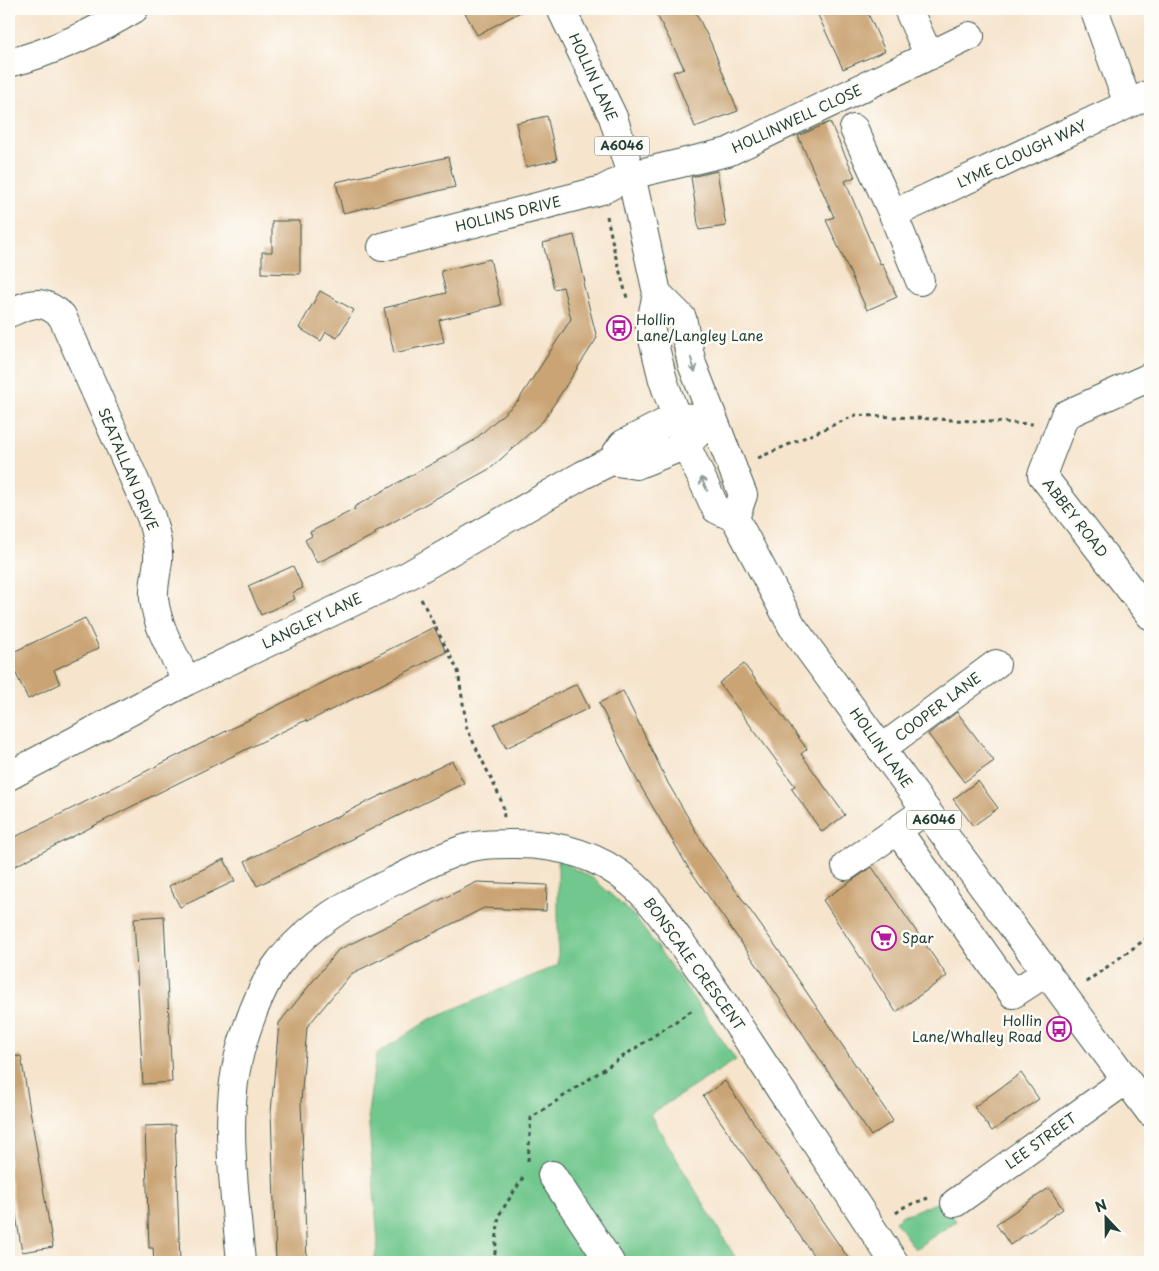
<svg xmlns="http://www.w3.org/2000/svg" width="1159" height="1271" font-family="'Playpen Sans',sans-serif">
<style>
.green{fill:#71c78d;stroke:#488260}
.building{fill:#caa474}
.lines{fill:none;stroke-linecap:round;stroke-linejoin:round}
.minor-casing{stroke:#3f564b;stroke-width:30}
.major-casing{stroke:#3f564b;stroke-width:30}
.path{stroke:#3f564b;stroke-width:3;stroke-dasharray:4 4;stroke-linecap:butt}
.minor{stroke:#fff;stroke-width:28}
.major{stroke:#fff;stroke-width:28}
.oneway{stroke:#8f9e9a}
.labels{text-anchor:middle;stroke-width:5;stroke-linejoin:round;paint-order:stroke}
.shield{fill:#fdfcf7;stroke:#62766e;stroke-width:1}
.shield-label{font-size:12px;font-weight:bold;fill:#1f3d34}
.street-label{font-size:14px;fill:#1f3d34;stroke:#fdfcf7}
.poi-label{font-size:14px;fill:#1f3d34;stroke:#fdfcf7;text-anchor:start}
</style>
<rect width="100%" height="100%" fill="#fdfcf7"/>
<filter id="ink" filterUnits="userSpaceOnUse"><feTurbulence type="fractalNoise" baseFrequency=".02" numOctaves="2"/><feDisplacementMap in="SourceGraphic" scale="10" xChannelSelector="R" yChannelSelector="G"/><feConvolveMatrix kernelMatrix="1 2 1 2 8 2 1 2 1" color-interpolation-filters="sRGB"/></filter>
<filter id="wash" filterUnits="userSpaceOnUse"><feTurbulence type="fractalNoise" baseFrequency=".0096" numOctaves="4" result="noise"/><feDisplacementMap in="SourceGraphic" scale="20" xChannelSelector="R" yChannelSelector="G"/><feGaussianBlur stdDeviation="1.12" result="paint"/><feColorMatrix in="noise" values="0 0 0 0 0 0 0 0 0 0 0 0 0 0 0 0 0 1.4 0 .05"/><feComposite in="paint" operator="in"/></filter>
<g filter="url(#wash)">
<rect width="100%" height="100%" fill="#f6e4cc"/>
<!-- green -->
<path class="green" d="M558 860 594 879 634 916 676 973 736 1060 650 1114 738 1262H374L378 1242 368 1113 376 1055 430 1019 558 965Z
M942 1201 956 1221 915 1249 895 1221 903 1215Z"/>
<g id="blocks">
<!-- building -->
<path class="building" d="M463 9H526L477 35Z
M654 9H694L711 43 738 111 695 127 673 72 684 68Z
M833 9H866L885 51 843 69 818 15Z
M547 116 557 160 526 167 516 123Z
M830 122 855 177 845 181 880 264 882 263 897 297 867 310 826 220 834 217 798 136Z
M448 157 455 187 343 213 336 182Z
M717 171 726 226 699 230 691 177Z
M272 221H300V274L262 273V252H272Z
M574 235 585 282 583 283 597 338 543 421 491 468 375 532 376 534 317 563 305 540 312 536 310 532 355 509 354 507 473 441 518 401 571 319 563 287 554 289 543 243Z
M490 259 501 305 439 320 444 342 394 353 384 308 446 293 441 271Z
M320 291 354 310 337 338 326 332 321 341 299 328Z
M293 566 303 588 292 593 295 599 261 615 248 586Z
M85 618 99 648 54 670 60 684 28 699 9 659V654Z
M434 627 446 652 307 722 306 720 174 785 9 869V840Z
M744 664 807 749 801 754 845 815 822 832 791 788 795 786 719 683Z
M577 684 589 708 506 748 494 724Z
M623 691 668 783 707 850 777 948 893 1121 871 1136 761 971 688 867 637 780 599 703Z
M957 712 994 761 964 782 928 734Z
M452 761 464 783 257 886 245 861Z
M978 781 998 808 973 826 953 799Z
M224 859 235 881 180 907 169 886Z
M872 867 947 976 896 1012 823 900Z
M477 882 547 885 546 911 484 908 351 974 307 1027 301 1102 307 1262H276L271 1112 279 1023 338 950Z
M164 916 172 1082 143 1084 134 918Z
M21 1056 53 1247 22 1252 9 1173V1057Z
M1021 1073 1039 1099 992 1131 974 1107Z
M725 1081 777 1156 851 1262H818L703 1096Z
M175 1125 180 1262H154L153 1248H149L145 1126Z
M1049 1188 1063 1209 1010 1245 996 1224Z"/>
</g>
</g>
<g filter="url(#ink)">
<use href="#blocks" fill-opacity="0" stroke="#3f564b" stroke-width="1"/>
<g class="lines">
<defs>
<path id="minor" d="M908 9 929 56
M1094 9 1128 104
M9 63C50 53 97 31 134 9
M854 129 893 214 920 281
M893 214 1150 94
M382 247 602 190 631 175 728 152 970 36
M9 313C32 303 42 298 62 316L151 517C155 532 159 545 158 560 157 572 153 586 154 598 157 628 174 655 187 681
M1150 377 1065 415 1042 475 1150 615
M676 417 712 419 686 445 636 465 611 461 623 444Z
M881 749 996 664
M9 776 187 681 409 575 583 475 611 461
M898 831 1013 994 1047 972
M846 866 926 810
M552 1175 610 1262
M955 1203 1126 1080
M241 1262C235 1191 221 1110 243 1041 251 1015 263 983 280 961 312 922 349 902 394 881 416 870 440 857 464 849 478 844 495 844 510 844 553 843 596 853 630 882 650 898 664 919 679 940 698 967 718 994 736 1022 789 1102 841 1182 894 1262"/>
<path id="major" d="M561 9 613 117 631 175 657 293 650 327 663 380 686 445 716 509 735 518 792 626 926 810 1150 1112
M657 293 682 318 692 364 743 495 735 518"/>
</defs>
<!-- minor casing -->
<use href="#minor" class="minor-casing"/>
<!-- major casing -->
<use href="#major" class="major-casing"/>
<!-- path -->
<path class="path" d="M607 216 615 254 627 298
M758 458 856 415 1033 424
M421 599 458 671 467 729 497 791 503 805 504 818
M1086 982 1150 936
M528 1161 531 1118 694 1009
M896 1213 904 1207 928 1198
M494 1262 499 1215 524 1176"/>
<!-- minor -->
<use href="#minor" class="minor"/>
<!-- major -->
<use href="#major" class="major"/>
</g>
<!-- one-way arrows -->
<defs><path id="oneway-shaft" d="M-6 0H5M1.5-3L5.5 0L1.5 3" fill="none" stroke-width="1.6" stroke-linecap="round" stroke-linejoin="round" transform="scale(1.25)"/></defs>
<g class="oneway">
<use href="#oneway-shaft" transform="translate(693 365) rotate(73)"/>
<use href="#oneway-shaft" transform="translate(704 484) rotate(-115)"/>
</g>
</g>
<!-- icons -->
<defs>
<symbol id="bus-ring" viewBox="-11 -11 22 22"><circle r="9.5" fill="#fdfcf7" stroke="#b5179e" stroke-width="1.5"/><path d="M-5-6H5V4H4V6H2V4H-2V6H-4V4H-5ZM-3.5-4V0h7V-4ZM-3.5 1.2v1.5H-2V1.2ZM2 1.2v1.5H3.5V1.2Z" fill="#b5179e"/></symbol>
<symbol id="supermarket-ring" viewBox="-11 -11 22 22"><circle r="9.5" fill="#fdfcf7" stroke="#b5179e" stroke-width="1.5"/><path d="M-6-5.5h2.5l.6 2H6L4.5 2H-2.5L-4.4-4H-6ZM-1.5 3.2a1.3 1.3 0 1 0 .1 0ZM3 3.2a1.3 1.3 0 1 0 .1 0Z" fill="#b5179e"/></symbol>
</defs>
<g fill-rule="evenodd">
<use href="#bus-ring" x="605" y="314" width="28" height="28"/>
<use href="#supermarket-ring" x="870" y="924" width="28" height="28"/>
<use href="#bus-ring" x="1045" y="1015" width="28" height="28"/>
</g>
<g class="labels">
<!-- shield labels -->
<g class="shield">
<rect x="594.5" y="136.5" width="55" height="19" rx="4"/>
<rect x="906.5" y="810.5" width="55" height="19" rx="4"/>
</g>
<g class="shield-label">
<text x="622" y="150">A6046</text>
<text x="934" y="824">A6046</text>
</g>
<!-- street labels -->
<g class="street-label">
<text transform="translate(593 77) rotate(65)" y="5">HOLLIN LANE</text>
<text transform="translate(797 119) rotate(-25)" y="5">HOLLINWELL CLOSE</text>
<text transform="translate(1022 154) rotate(-25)" y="5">LYME CLOUGH WAY</text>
<text transform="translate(508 214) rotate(-14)" y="5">HOLLINS DRIVE</text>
<text transform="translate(128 469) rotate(67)" y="5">SEATALLAN DRIVE</text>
<text transform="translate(1075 518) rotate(52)" y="5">ABBEY ROAD</text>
<text transform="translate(312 621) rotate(-26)" y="5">LANGLEY LANE</text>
<text transform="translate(938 707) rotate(-37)" y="5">COOPER LANE</text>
<text transform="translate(881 748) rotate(54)" y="5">HOLLIN LANE</text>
<text transform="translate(694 964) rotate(54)" y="5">BONSCALE CRESCENT</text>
<text transform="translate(1041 1141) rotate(-36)" y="5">LEE STREET</text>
</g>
<!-- poi labels -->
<g class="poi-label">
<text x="636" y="325">Hollin<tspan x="636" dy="16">Lane/Langley Lane</tspan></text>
<text x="902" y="943">Spar</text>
<text x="1042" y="1026" text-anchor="end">Hollin<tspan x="1042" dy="16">Lane/Whalley Road</tspan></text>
</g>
</g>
<!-- margin -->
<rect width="1159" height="1271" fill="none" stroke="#fdfcf7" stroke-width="30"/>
<!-- north arrow -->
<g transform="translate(1106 1218) rotate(338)" stroke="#fdfcf7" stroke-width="4" paint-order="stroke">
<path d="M0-4L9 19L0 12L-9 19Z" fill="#1f3d34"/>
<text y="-8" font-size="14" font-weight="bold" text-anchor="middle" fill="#1f3d34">N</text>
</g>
</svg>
